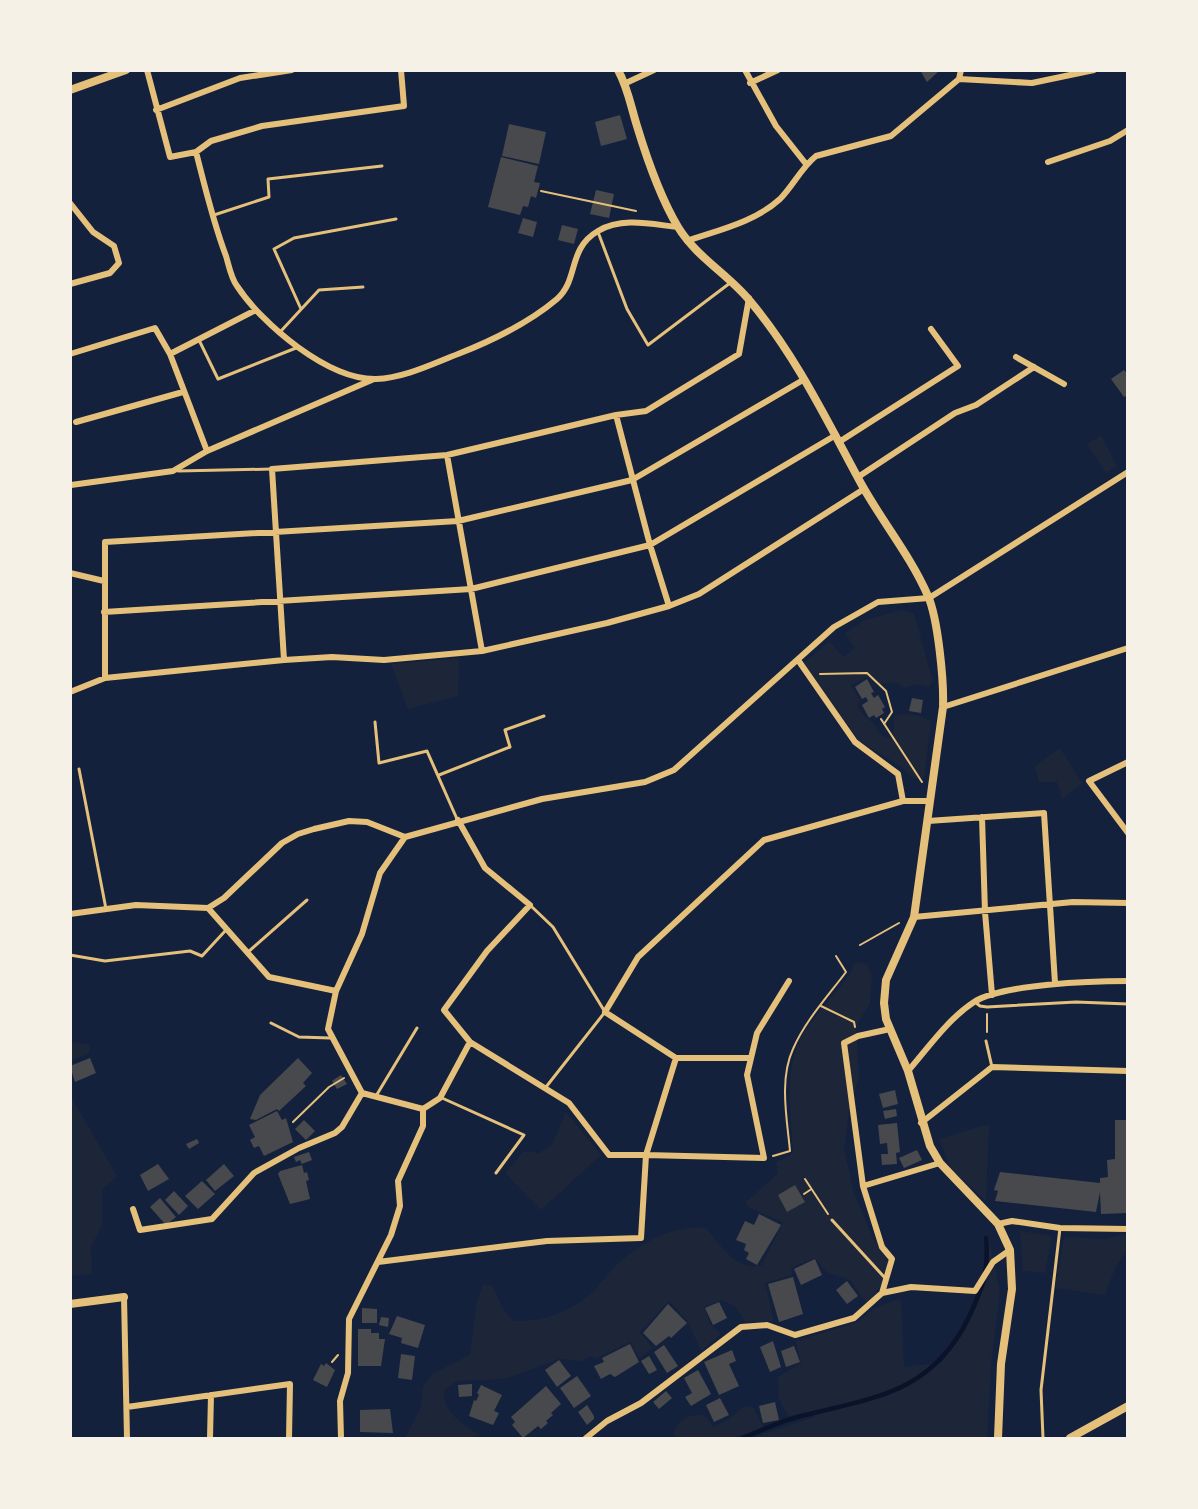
<svg xmlns="http://www.w3.org/2000/svg" width="1198" height="1509" font-family="'Exo 2',sans-serif">
<style>
.green{fill:#1d2539}
.lines{fill:none;stroke-linecap:round;stroke-linejoin:round}
.stream{stroke:#0b132b;stroke-width:4.5}
.building{fill:#48494c}
.path{stroke:#e5c07b;stroke-width:2}
.service{stroke:#e5c07b;stroke-width:3}
.minor{stroke:#e5c07b;stroke-width:6}
.tertiary{stroke:#e5c07b;stroke-width:8}
</style>
<rect width="100%" height="100%" fill="#14213d"/>
<!-- green -->
<path class="green" d="M1101 435 1117 466 1106 473 1087 444Z
M902 610 914 614 933 682 929 687 917 684 905 688 895 682 877 685 867 677 851 685 860 700 858 707C862 715 864 716 871 721 880 729 877 738 893 738L894 717C905 711 922 715 931 722L924 778H913L903 768 858 740 804 663 827 643H831L843 657 855 648 845 633 865 620Z
M459 658 458 696 408 709 391 664Z
M1060 748 1082 783 1062 799 1057 782H1039L1035 766Z
M859 962 867 965 872 975 870 1004 856 1025 859 1076 849 1112 844 1148 854 1193 874 1240 889 1263 886 1279 867 1304 850 1280 826 1272 815 1258 791 1268 792 1275 765 1283 774 1321 745 1322 735 1306 722 1300 704 1307 711 1325 721 1334 701 1351 688 1322 669 1301 640 1332 653 1348 639 1358 630 1342 595 1359 591 1356 581 1361 559 1359 505 1379 456 1381 444 1391C444 1414 462 1423 479 1435L473 1438H405L421 1407 423 1387 432 1374 470 1355 477 1301 483 1285H492L503 1309 513 1321C540 1322 565 1314 587 1297 600 1287 609 1270 622 1260 646 1240 675 1225 706 1228 720 1244 737 1273 762 1265L783 1222 749 1208 746 1202 778 1173 776 1162 793 1153C791 1112 782 1067 805 1031 818 1011 836 993 851 973L853 965Z
M70 1042 90 1045 89 1053 71 1061Z
M70 1095 117 1176 102 1190V1225L91 1247 92 1274 71 1276Z
M566 1112 601 1155 541 1210 505 1173 524 1151 539 1153 552 1145Z
M989 1124 986 1201 951 1169 939 1139Z
M1020 1231 1052 1236 1045 1273 1023 1271Z
M1127 1234V1251L1116 1266 1105 1295 1055 1288 1064 1237 1104 1239Z
M988 1235 1000 1292 991 1363 987 1438H752L814 1417 812 1412 788 1416 779 1399 778 1377 801 1363 796 1341 858 1322 873 1309 901 1298 904 1367 941 1363 965 1329 989 1277Z
M744 1406 753 1407 763 1427 734 1438H677L673 1433C679 1419 688 1414 704 1415L713 1427 728 1420Z"/>
<g class="lines">
<!-- stream -->
<path class="stream" d="M742 1438C759 1432 776 1423 794 1418 869 1398 931 1396 969 1317 983 1287 989 1271 986 1238"/>
</g>
<!-- building -->
<path class="building" d="M920 70H940L927 82Z
M620 115 627 139 601 146 595 122Z
M509 124 546 132 539 164 502 156Z
M501 157 538 166 534 182 540 183 536 198 531 196 528 207 523 206 520 215 488 207Z
M596 190 614 194 609 218 590 214Z
M523 218 537 222 533 237 518 233Z
M562 225 578 229 574 244 558 240Z
M1124 370 1128 375V395L1124 397 1111 379Z
M867 679 874 692 871 693 874 698 878 695 885 707 882 709 884 713 876 718 874 715 869 718 862 705 868 701 866 697 862 699 855 687Z
M912 698 923 700 921 713 909 711Z
M90 1058 96 1073 75 1082 70 1066Z
M298 1058 312 1073 303 1083 306 1086 279 1111 277 1109 256 1120 250 1119 260 1095Z
M341 1075 347 1084 337 1089 332 1081Z
M895 1090 898 1104 883 1108 879 1094Z
M896 1109 897 1116 885 1119 883 1111Z
M277 1111 282 1120 286 1118 293 1142 264 1156 259 1146 254 1148 250 1140 255 1137 249 1125Z
M304 1120 315 1131 306 1140 295 1129Z
M1115 1120H1128V1213L1101 1214 1100 1192 1096 1212 995 1201 998 1191 994 1190 1000 1172 1100 1183V1178L1108 1177 1107 1160 1115 1159Z
M897 1123 900 1152 896 1153 897 1164 882 1165 881 1154H888L887 1143 880 1144 878 1125Z
M197 1139 199 1143 189 1149 186 1144Z
M917 1150 922 1160 904 1168 899 1158Z
M309 1152 312 1160 302 1164 300 1160 296 1162 294 1157Z
M158 1164 169 1179 148 1191 140 1175Z
M224 1164 234 1176 215 1191 206 1180Z
M302 1165 304 1173 307 1172 309 1180 306 1181 310 1199 290 1204 278 1174 280 1171Z
M202 1181 215 1194 198 1209 185 1196Z
M795 1185 805 1202 787 1212 778 1195Z
M174 1191 188 1206 179 1215 165 1200Z
M160 1198 176 1217 166 1225 150 1207Z
M759 1214 781 1225 757 1265 746 1259 749 1253 744 1250 746 1244 736 1240 745 1221 754 1225Z
M815 1259 822 1275 801 1285 794 1269Z
M793 1277 803 1314 779 1322 768 1284Z
M847 1281 858 1296 847 1304 836 1290Z
M719 1302 727 1318 713 1325 705 1308Z
M668 1304 687 1323 671 1338 669 1336 656 1346 643 1333Z
M362 1308 377 1309V1323H362Z
M397 1316 425 1325 418 1348 401 1343 402 1338 389 1334Z
M381 1317 389 1318 388 1327 379 1325Z
M358 1329H371V1333H379V1339H385L381 1366H358Z
M773 1341 781 1367 770 1372 760 1347Z
M630 1344 639 1362 615 1377 610 1374 601 1379 594 1366 604 1362 602 1358Z
M664 1345 678 1366 667 1373 654 1352Z
M794 1346 800 1362 786 1367 781 1351Z
M732 1350 736 1361 729 1364 739 1386 719 1395 704 1362Z
M401 1354 415 1356 412 1380 398 1378Z
M649 1356 657 1370 649 1374 641 1361Z
M559 1360 571 1376 557 1387 545 1370Z
M326 1363 335 1370 327 1387 313 1380 321 1364 324 1366Z
M698 1370 711 1394 691 1406 685 1397 692 1393 684 1378Z
M577 1376 591 1396 574 1408 560 1388Z
M472 1384V1396L459 1397 458 1385Z
M481 1385 502 1395 494 1411 499 1413 493 1425 469 1416 474 1400 476 1401 479 1395 477 1393Z
M546 1386 561 1404 551 1413 553 1415 546 1421 548 1423 541 1429 538 1426 523 1438 512 1425 515 1422 511 1417Z
M666 1391 672 1398 659 1409 653 1402Z
M720 1398 729 1415 714 1422 706 1405Z
M775 1402 779 1420 763 1423 759 1406Z
M587 1405 594 1416V1419L587 1425 578 1412Z
M390 1409 393 1433 360 1432V1410Z"/>
<g class="lines">
<!-- path -->
<path class="path" d="M541 191 636 211
M820 674 867 673 886 691 892 712 884 724
M881 719 922 782
M860 945 899 923
M821 1006 854 1022 855 1027
M987 1032V1014
M293 1122 329 1087 344 1078
M773 1156 790 1151C787 1119 779 1079 793 1049 805 1021 828 996 846 972L836 956
M805 1179 828 1214
M804 1194 810 1190
M332 1362 338 1355"/>
<!-- service -->
<path class="service" d="M214 215 269 197 268 179 382 166
M598 232 627 309 648 345 730 283
M301 309 274 249 294 238 396 219
M281 331 319 290 363 287
M199 340 218 379 296 348
M178 471 272 469
M375 722 379 763 427 751 457 819
M79 769 106 909
M439 775 510 747 505 730 544 716
M531 906 553 927 605 1012 546 1087
M248 952 307 900
M70 955 105 961 190 951 202 956 226 930
M975 1002 980 1006 987 1007 1076 1002 1128 1004
M271 1023 299 1037 330 1038
M986 1041 992 1067
M376 1096 417 1028
M442 1098 524 1135 496 1173
M832 1220 885 1278
M1043 1438 1041 1390 1060 1228"/>
<!-- minor -->
<path class="minor" d="M147 70 170 157 196 152 211 141 262 126 404 106 401 70
M745 70 776 126 806 164
M959 79 1032 83 1094 70
M626 83 654 70
M750 83 778 70
M156 110 240 78 292 70
M196 152C205 187 213 222 226 256 229 266 231 278 237 286 262 324 328 380 376 379 404 378 432 364 458 354 491 341 530 322 557 299 579 280 567 249 598 231 622 217 650 224 677 227
M1048 162 1110 141 1128 130
M70 203 93 232 114 246 119 263 110 273 70 284
M687 241C718 230 755 222 780 199 793 186 801 168 816 156L891 136 959 79 961 70
M70 354 155 328 170 354 256 310
M170 354 207 451
M1016 357 1064 384
M616 415 650 545 669 606
M76 422 183 392
M839 442 958 366 931 329
M447 455 482 651
M858 477 955 413 976 405 1034 367
M71 485 173 471 207 451 374 379
M70 573 104 581
M104 612 471 589 650 545 836 435
M284 660 272 469 447 455 616 415 646 411 739 354 749 298
M798 660 855 742 898 774 903 801
M105 678V542L458 521 632 480 803 380
M70 692 105 678 284 660 332 657 384 660 482 651 607 623 669 606 699 594 864 489
M943 707 1128 648
M1128 762 1089 781 1128 833
M982 817 985 912 992 995
M458 820 485 868 530 905 487 951 444 1010 470 1042
M928 821 1044 813 1055 983
M208 908 269 977 336 991
M70 914 136 905 208 908 224 898 282 843 298 834 314 829 349 821 367 822 405 837
M914 917 1073 902 1128 903
M676 1058 605 1012 638 957 764 840 903 801H930
M751 1058H676L646 1155 764 1158 747 1075 757 1033 789 981
M908 1071C928 1048 948 1019 974 1002 1002 984 1093 981 1128 981
M921 1123 992 1067 1128 1071
M863 1186 844 1043 858 1036 890 1029
M133 1209 140 1230 212 1219 254 1173 299 1148 335 1133 342 1127 362 1093
M998 1224 1012 1221 1060 1228 1128 1229
M378 1262 547 1241 641 1238 646 1155H609L569 1103 470 1042 440 1098 423 1109
M882 1293 892 1259 882 1247 863 1186 940 1163
M124 1297 127 1438
M127 1407 290 1384 289 1438
M210 1438 211 1395
M341 1438 340 1401 348 1373 349 1319 391 1235 400 1206 398 1181 423 1126V1109L362 1093 328 1029 336 991 362 934 380 873 405 837 542 799 645 782 674 770 834 627 878 602 929 598 1128 472
M586 1438 607 1421 641 1403 741 1327 767 1325 795 1335 854 1318 882 1293 911 1287 975 1291 993 1262 1010 1250"/>
<!-- tertiary -->
<path class="tertiary" d="M618 70C628 88 631 107 637 126 647 159 660 197 678 227 697 258 728 274 750 301 797 357 828 423 863 487 884 524 911 557 928 596 938 619 944 681 943 707L914 917 886 980 884 1003 886 1019 908 1071 930 1146 940 1163 998 1224 1010 1250 1012 1289 1001 1364 998 1438
M70 90 126 70
M70 1304 124 1297
M1070 1438 1128 1406"/>
</g>
<!-- border -->
<rect width="1198" height="1509" fill="none" stroke="#f6f1e7" stroke-width="144"/>
</svg>
